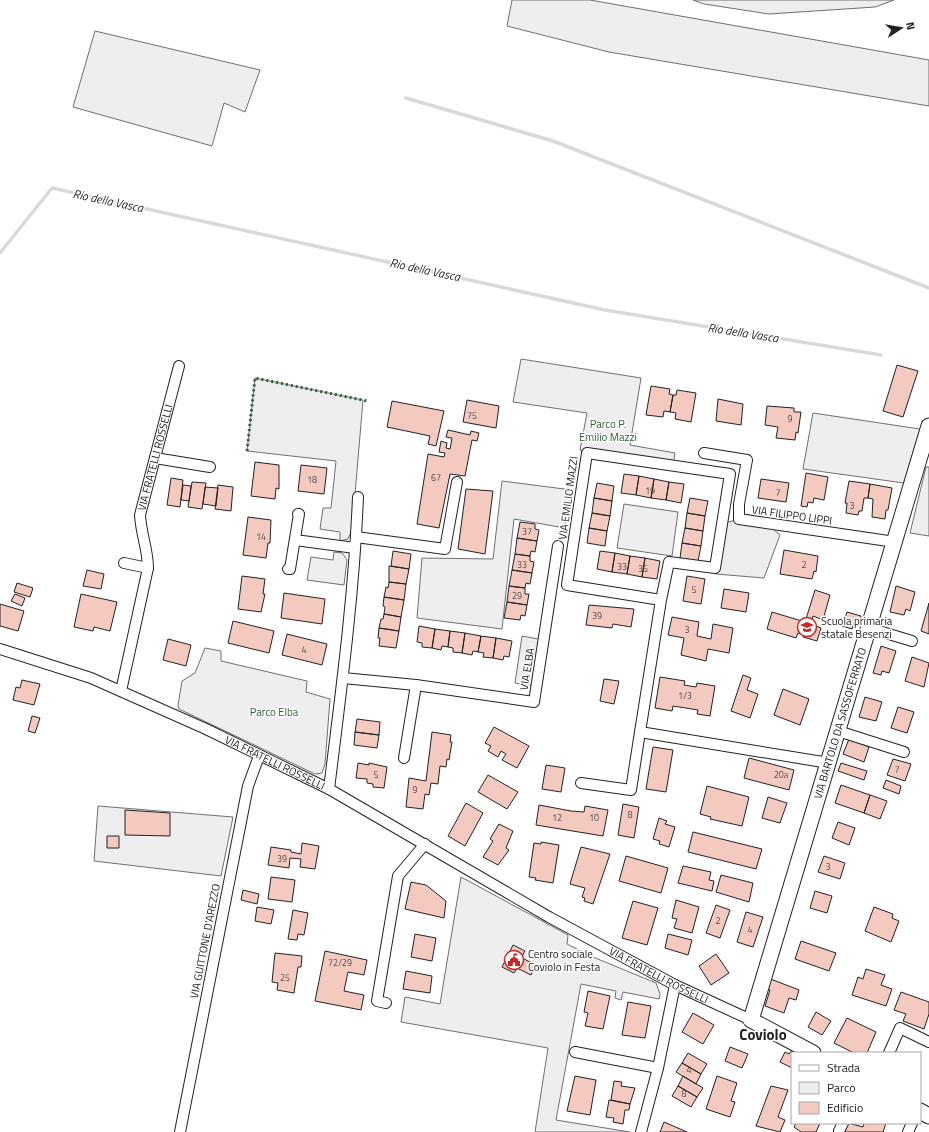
<svg xmlns="http://www.w3.org/2000/svg" width="929" height="1132" font-family="'Titillium Web',sans-serif">
<style>
.green{fill:#eee;stroke:#6f6f6f}
.parking{fill:#ededed;stroke:#6f6f6f}
.lines{fill:none;stroke-linecap:round;stroke-linejoin:round}
.stream{stroke:#d9d9d9;stroke-width:3.5}
.building{fill:#f3c9c0;stroke:#222}
.street-casing{stroke:#222;stroke-width:12}
.secondary-casing{stroke:#222;stroke-width:17}
.street{stroke:#fff;stroke-width:10}
.secondary{stroke:#fff;stroke-width:15}
.hedge{stroke:#2f5e38;stroke-width:3;stroke-dasharray:2 3;stroke-linecap:butt}
.labels{text-anchor:middle;stroke-width:3;stroke-linejoin:round;paint-order:stroke}
.number-label{font-size:9px;fill:#564c4a}
.park-label{font-size:11px;fill:#2f5e38;stroke:#fff}
.street-label{font-size:11px;fill:#222;stroke:#fff}
.poi-label{font-size:11px;fill:#222;stroke:#fff;text-anchor:start}
.water-label{font-size:12px;font-style:italic;fill:#222;stroke:#fff}
.district-label{font-size:15px;font-weight:bold;fill:#222;stroke:#fff}
</style>
<rect width="100%" height="100%" fill="#fff"/>
<!-- green -->
<path class="green" d="M512 0H590L929 60V106L609 52 507 26Z
M693 0H894L875 7 769 14 704 4Z
M95 31 260 70 245 112 224 103 212 146 73 107Z
M521 359 641 378 630 445 675 453 673 465 587 453 580 450 587 413 513 402Z
M255 378 363 400 352 530 348 539 340 541V532L320 529 323 508H331L336 461 247 451Z
M813 413 920 429 904 483 803 469Z
M926 467H929V536L910 533Z
M502 481 572 490 565 528 514 519 502 629 417 618 422 558 493 559Z
M624 504 678 512 672 556 617 548Z
M334 552 342 553 347 560 344 585 307 580 311 557 333 560Z
M205 648 221 651V661L307 681 306 692 330 699 325 764 322 773 315 774 179 709 178 705 182 681 195 673Z
M98 806 233 817 221 876 94 861Z
M461 877 568 935 567 944 593 957 656 983 660 994 659 999 623 992 621 1000 615 998 616 991 581 984 556 1120 630 1132H535L548 1048 401 1022 405 997 440 1004Z"/>
<!-- parking -->
<path class="parking" d="M739 519 767 524 780 535 764 578 716 574 725 523Z
M522 636 544 640 537 686 515 683Z"/>
<g class="lines">
<!-- stream -->
<path class="stream" d="M406 98 553 141 929 288
M0 253 52 188 605 310 881 355"/>
</g>
<!-- building -->
<path class="building" d="M897 365 918 371 903 417 883 411Z
M651 386 670 389 669 394 673 395 670 412 664 411 663 417 646 415Z
M677 390 696 393 691 422 675 419 676 413 670 412 673 395H676Z
M718 399 743 404 741 425 716 421Z
M467 400 499 406 496 428 463 422Z
M392 401 444 411 436 446 428 444 430 436 387 427Z
M767 406 794 408V412H801L798 433 796 432 795 440 776 438 778 427 765 425Z
M448 430 470 435 471 431 479 433 477 441 472 440 465 476 450 474 439 528 417 524 428 454 444 457 445 453 439 452 441 441 447 443 446 448 450 449 452 438 446 437Z
M255 462 279 465V489L276 488 275 499 251 496Z
M301 465 327 468 324 494 298 491Z
M806 473 828 477 824 500 814 498 813 503 808 502 807 507 801 506Z
M624 474 639 476 636 495 621 493Z
M639 476 654 479 651 498 636 495Z
M171 478 183 480 180 507 167 505Z
M654 479 669 482 666 500 651 498Z
M761 479 789 483 786 502 758 498Z
M849 481 870 484 868 498H864L862 511H859L858 515 846 513 847 503H845Z
M192 482 206 483 202 509 188 507Z
M669 482 684 484 681 503 666 500Z
M597 483 614 486 612 501 594 498Z
M870 484 892 488 888 510H886L885 519 872 517 873 499 868 498Z
M183 485 191 486 189 501 181 500Z
M218 485 233 487 231 511 215 509Z
M205 487 218 488 216 506 203 504Z
M466 489 493 491 485 554 458 549Z
M594 498 612 501 610 516 592 513Z
M690 498 708 501 705 516 687 513Z
M592 513 610 516 607 531 589 528Z
M687 513 705 516 703 531 685 528Z
M248 517 271 520 270 543H268L266 558 243 555Z
M520 522 535 524V529L539 530 537 541 517 538Z
M589 528 607 531 605 546 587 543Z
M685 528 703 531 701 546 682 543Z
M517 538 537 541 535 552 531 551 530 556 515 554Z
M682 543 701 546 698 561 680 558Z
M784 550 818 556 816 572 814 571 812 579 780 574Z
M393 551 411 554 409 569 391 566Z
M600 551 615 553 612 572 597 569Z
M615 553 630 556 627 574 612 572Z
M515 554 530 556V561L534 562 532 573 512 570Z
M630 556 645 558 642 577 627 574Z
M645 558 660 561 657 579 642 577Z
M389 566 409 569 406 584 389 582Z
M87 570 104 574 101 589 83 586Z
M512 570 532 573 530 584 526 583 525 588 509 586Z
M242 576 265 579 263 594H265L261 612 238 609Z
M687 576 705 579 701 604 683 601Z
M389 582 406 584 404 600 384 597 386 587 388 588Z
M17 583 33 588 30 597 14 592Z
M509 586 525 588V594H529L527 605 507 602Z
M896 586 915 592 910 611 906 609 904 615 890 612Z
M724 589 749 593 746 612 721 608Z
M815 590 830 595 823 620 813 616 811 624 821 628 817 641 803 637V634L798 633 796 638 767 629 772 612 805 622Z
M284 593 325 599 322 624 281 618Z
M15 594 25 598 22 606 11 601Z
M81 594 117 602 110 631 94 627 93 631 74 627Z
M384 597 404 600 401 617 384 614 385 607 383 606Z
M507 602 527 605 525 616 521 615 520 620 504 618Z
M929 603V634L921 631Z
M0 604 24 611 18 631 0 626Z
M589 605 634 609 631 627 613 624 612 628 586 625Z
M847 612 861 616 859 625 854 623 852 629 842 626Z
M384 614 401 617 399 631 379 628 381 619H383Z
M672 617 699 622 697 636 711 639 713 624 733 628 729 653 708 649 706 661 681 655 684 638 668 635Z
M233 621 274 631 269 653 228 643Z
M419 626 435 629 432 648 422 647V643L417 642Z
M379 628 399 631 396 648 379 646 380 638H378Z
M435 629 450 631 448 647 442 646 441 650 432 648Z
M450 631 465 633 462 653 453 652V648L448 647Z
M465 633 481 636 478 652 473 651 472 655 462 653Z
M287 634 327 644 322 665 282 655Z
M481 636 496 638 493 658 483 657 484 653 478 652Z
M496 638 512 641 509 657 504 656 503 660 493 658Z
M168 639 191 645 186 666 163 660Z
M881 646 896 651 889 673 882 671 881 675 873 673Z
M912 657 929 663 924 687 905 681Z
M743 675 751 678 747 690 758 694 750 718 731 711Z
M660 677 685 681 684 685 696 687 697 683 715 686 710 716 697 714 698 710 673 706 672 711 655 708Z
M604 679 619 681 614 704 600 701Z
M22 680 40 684 34 705 13 700 16 687 20 688Z
M783 689 809 699 800 725 774 715Z
M865 697 882 702 876 721 859 717Z
M898 707 914 712 907 733 891 728Z
M32 716 40 718 35 733 28 731Z
M357 719 380 722 379 735 355 732Z
M494 727 529 746 517 768 502 760 506 754 501 751 498 757 488 751 491 746 485 743Z
M355 732 379 735 377 748 354 745Z
M432 732 451 735 450 742H452L449 760 447 759 446 767 440 766 438 784 431 783 429 795 425 794 423 809 406 807 409 778 426 781Z
M849 739 869 747 864 762 843 754Z
M653 747 673 750 666 792 646 789Z
M749 758 794 770 789 790 744 778Z
M893 759 911 764 905 781 887 775Z
M358 763 369 765V763L387 767 384 788 373 787V784L367 783V779L356 778Z
M841 763 867 771 864 780 838 771Z
M546 765 565 768 561 792 542 789Z
M488 775 518 792 507 809 478 792Z
M886 780 901 786 899 794 883 788Z
M841 785 870 795 864 813 835 803Z
M707 786 749 797 742 826 710 819 711 817 700 814Z
M870 795 887 801 880 819 864 813Z
M768 797 787 803 780 823 762 818Z
M466 803 483 813 465 846 448 836Z
M623 804 639 807 634 838 618 835Z
M539 805 571 811 584 812 585 806 608 810 603 836 536 825Z
M125 810 170 813V836L125 835Z
M659 818 667 821 665 824 675 827 669 847 659 844 660 841 653 839Z
M838 822 855 828 849 845 832 838Z
M499 824 513 831 506 848 509 850 498 865 483 857 493 841 490 839Z
M693 832 762 849 756 869 688 852Z
M107 836H119V848H107Z
M541 842 559 845 553 883 535 880 536 878 529 877 534 843 541 844Z
M302 843 319 846 315 869 300 867 301 859 290 858 289 868 268 865 271 847 291 850V852L301 854Z
M581 847 610 854 593 904 584 901 585 898 582 897 585 888 570 884Z
M626 856 668 868 661 893 619 881Z
M824 856 845 863 840 879 818 872Z
M683 866 711 872 709 880 714 881 712 891 678 883Z
M721 875 753 883 749 902 716 892Z
M271 877 295 880 292 902 268 899Z
M411 882 426 885 446 901 444 918 405 909Z
M243 890 259 894 257 904 241 900Z
M815 891 832 896 827 913 810 908Z
M676 900 699 907 692 933 674 928 677 919 672 918Z
M633 901 658 908 647 945 622 938Z
M716 905 730 910 720 938 706 933Z
M257 907 274 910 271 924 255 921Z
M874 907 893 914 892 918 899 921 891 942 865 931Z
M293 910 308 913 304 935 298 934 297 940 288 939Z
M746 912 763 917 753 947 737 942Z
M415 934 436 938 432 961 411 957Z
M668 934 692 940 688 955 665 948Z
M801 941 836 953 829 971 795 959Z
M513 945 525 951 520 960 523 961 524 959 536 965 531 975 517 968 514 973 502 967Z
M325 951 367 960 364 975 348 972 344 991 364 995 361 1010 315 1001Z
M275 953 302 956 301 967H298L294 993 277 990 278 983 272 982Z
M716 954 729 973 711 985 699 966Z
M866 969 885 975 881 985 892 989 886 1006 852 995 858 977 863 979Z
M406 971 432 976 430 993 403 989Z
M768 978 799 990 796 1000 789 998 784 1013 765 1006 770 990 765 988Z
M588 991 610 996 603 1029 585 1026 588 1013 584 1012Z
M901 992 929 1002V1014L924 1029 903 1021 906 1014 894 1010Z
M628 1002 651 1006 645 1038 622 1035Z
M816 1012 831 1021 822 1035 808 1027Z
M693 1013 714 1025 703 1044 682 1032Z
M847 1018 876 1032 867 1053H854L834 1043Z
M730 1047 748 1054 742 1068 725 1061Z
M791 1051 796 1053H792V1068L780 1062 785 1052 789 1054Z
M688 1053 707 1064 701 1074 682 1063Z
M682 1063 701 1074 696 1084 676 1072Z
M575 1076 596 1080 590 1115 567 1111Z
M683 1076 703 1088 697 1097 678 1086Z
M717 1076 737 1083 731 1101 735 1102 730 1117 706 1109Z
M614 1081 622 1082 621 1086 635 1088 630 1104 611 1100Z
M678 1086 697 1097 691 1107 672 1096Z
M771 1086 788 1090 778 1117 785 1120 780 1132 756 1126Z
M609 1100 630 1104 629 1110H625L623 1124 613 1122 614 1118 606 1117Z
M664 1122 687 1132H660Z
M796 1123H820L816 1132H801L794 1127Z
M848 1123 863 1127 864 1123H886L883 1132H844Z"/>
<g class="lines">
<defs>
<g id="street">
<path d="M704 453 747 460 739 504V519L895 542"/>
<path d="M155 458 210 467"/>
<path d="M356 537 445 549 457 482"/>
<path d="M295 540 355 548"/>
<path d="M124 563 148 568"/>
<path d="M288 569H290L299 514H298"/>
<path d="M661 600 669 562 715 568 730 474 587 453 567 585 661 600 640 732 829 763"/>
<path d="M869 628 912 641"/>
<path id="s1" d="M0 649 91 678 206 729 329 789 549 917 675 985 751 1020"/>
<path d="M343 678 416 685 534 702 558 546"/>
<path id="s2" d="M121 691 148 568C148 550 141 534 140 515L179 366"/>
<path d="M838 731 904 752"/>
<path d="M404 758 416 685"/>
<path d="M581 783 631 790 640 732"/>
<path d="M329 789C341 692 354 595 358 497"/>
<path d="M386 1003 377 1001 398 876 425 844"/>
<path d="M575 1052 658 1068"/>
<path d="M889 1053 900 1028 929 1042"/>
<path d="M839 1131 843 1123"/>
<path d="M180 1132 248 786 259 756"/>
<path d="M641 1132 658 1068 675 985"/>
<path d="M908 1132 912 1123"/>
</g>
<g id="secondary">
<path id="s3" d="M813 1053 751 1020 929 426"/>
<path d="M920 1111 929 1116"/>
</g>
</defs>
<!-- street casing -->
<use href="#street" class="street-casing"/>
<!-- secondary casing -->
<use href="#secondary" class="secondary-casing"/>
<!-- street -->
<use href="#street" class="street"/>
<!-- secondary -->
<use href="#secondary" class="secondary"/>
<!-- hedge -->
<path class="hedge" d="M247 451 255 378 367 401"/>
</g>
<!-- icons -->
<defs>
<symbol id="school-ring" viewBox="-11 -11 22 22"><circle r="9.5" fill="#fff" stroke="#c62828" stroke-width="1.5"/><path d="M0-5L7-2L0 1L-7-2ZM-4 1L0 2.5L4 1V4Q0 6-4 4Z" fill="#c62828"/></symbol>
<symbol id="civic-ring" viewBox="-11 -11 22 22"><circle r="9.5" fill="#fff" stroke="#c62828" stroke-width="1.5"/><path d="M-.6-6.5H3V-4.5H.6V-3L4-1V1h2V6H-6V1h2V-1L-.6-3ZM-1.2 2.5V6h2.4V2.5Z" fill="#c62828"/></symbol>
</defs>
<g fill-rule="evenodd">
<use href="#school-ring" x="796" y="616" width="22" height="22"/>
<use href="#civic-ring" x="503" y="949" width="22" height="22"/>
</g>
<g class="labels">
<!-- number labels -->
<g class="number-label">
<text x="472" y="419">75</text>
<text x="790" y="422">9</text>
<text x="436" y="481">67</text>
<text x="312" y="483">18</text>
<text x="650" y="494">19</text>
<text x="778" y="496">7</text>
<text x="852" y="509">3</text>
<text x="527" y="535">37</text>
<text x="261" y="540">14</text>
<text x="522" y="568">33</text>
<text x="804" y="568">2</text>
<text x="622" y="570">33</text>
<text x="643" y="572">35</text>
<text x="694" y="593">5</text>
<text x="517" y="599">29</text>
<text x="597" y="619">39</text>
<text x="687" y="633">3</text>
<text x="304" y="653">4</text>
<text x="685" y="699">1/3</text>
<text x="897" y="773">7</text>
<text x="376" y="778">5</text>
<text x="781" y="778">20a</text>
<text x="415" y="793">9</text>
<text x="630" y="818">8</text>
<text x="557" y="821">12</text>
<text x="594" y="821">10</text>
<text x="282" y="862">39</text>
<text x="828" y="870">3</text>
<text x="718" y="924">2</text>
<text x="750" y="933">4</text>
<text x="340" y="966">72/29</text>
<text x="285" y="981">25</text>
<text x="689" y="1073">4</text>
<text x="684" y="1097">8</text>
</g>
<!-- park labels -->
<g class="park-label">
<text x="608" y="428">Parco P.<tspan x="608" dy="13">Emilio Mazzi</tspan></text>
<text x="274" y="716">Parco Elba</text>
</g>
<!-- street labels -->
<g class="street-label">
<text dy="4" stroke="none"><textPath href="#s2" startOffset="239">VIA FRATELLI ROSSELLI</textPath></text>
<text transform="translate(568 498) rotate(-82)" y="4">VIA EMILIO MAZZI</text>
<text transform="translate(792 515) rotate(8)" y="4">VIA FILIPPO LIPPI</text>
<text transform="translate(527 669) rotate(-81)" y="4">VIA ELBA</text>
<text dy="4" stroke="none"><textPath href="#s3" startOffset="380">VIA BARTOLO DA SASSOFERRATO</textPath></text>
<text dy="4" stroke="none"><textPath href="#s1" startOffset="298">VIA FRATELLI ROSSELLI</textPath></text>
<text transform="translate(205 941) rotate(-79)" y="4">VIA GUITTONE D'AREZZO</text>
<text dy="4" stroke="none"><textPath href="#s1" startOffset="737">VIA FRATELLI ROSSELLI</textPath></text>
</g>
<!-- poi labels -->
<g class="poi-label">
<text x="821" y="625">Scuola primaria<tspan x="821" dy="13">statale Besenzi</tspan></text>
<text x="528" y="958">Centro sociale<tspan x="528" dy="13">Coviolo in Festa</tspan></text>
</g>
<!-- water labels -->
<g class="water-label">
<text transform="translate(108 201) rotate(12)" y="4">Rio della Vasca</text>
<text transform="translate(425 270) rotate(12)" y="4">Rio della Vasca</text>
<text transform="translate(743 333) rotate(9)" y="4">Rio della Vasca</text>
</g>
<!-- district labels -->
<g class="district-label">
<text x="763" y="1040">Coviolo</text>
</g>
</g>
<!-- legend -->
<rect x="791" y="1052" width="130" height="72" fill="#ffffff" stroke="#a7a7a7"/>
<rect x="799" y="1065" width="20" height="6" fill="#ffffff" stroke="#a7a7a7"/>
<text x="827" y="1072" font-size="12" fill="#222222">Strada</text>
<rect x="799" y="1082" width="20" height="12" fill="#eeeeee" stroke="#a7a7a7"/>
<text x="827" y="1092" font-size="12" fill="#222222">Parco</text>
<rect x="799" y="1102" width="20" height="12" fill="#f3c9c0" stroke="#a7a7a7"/>
<text x="827" y="1112" font-size="12" fill="#222222">Edificio</text>
<!-- north arrow -->
<g transform="translate(901 28) rotate(78)" stroke="#ffffff" stroke-width="3" paint-order="stroke">
<path d="M0-3L7 15L0 10L-7 15Z" fill="#222222"/>
<text y="-6" font-size="11" font-weight="bold" text-anchor="middle" fill="#222222">N</text>
</g>
</svg>
